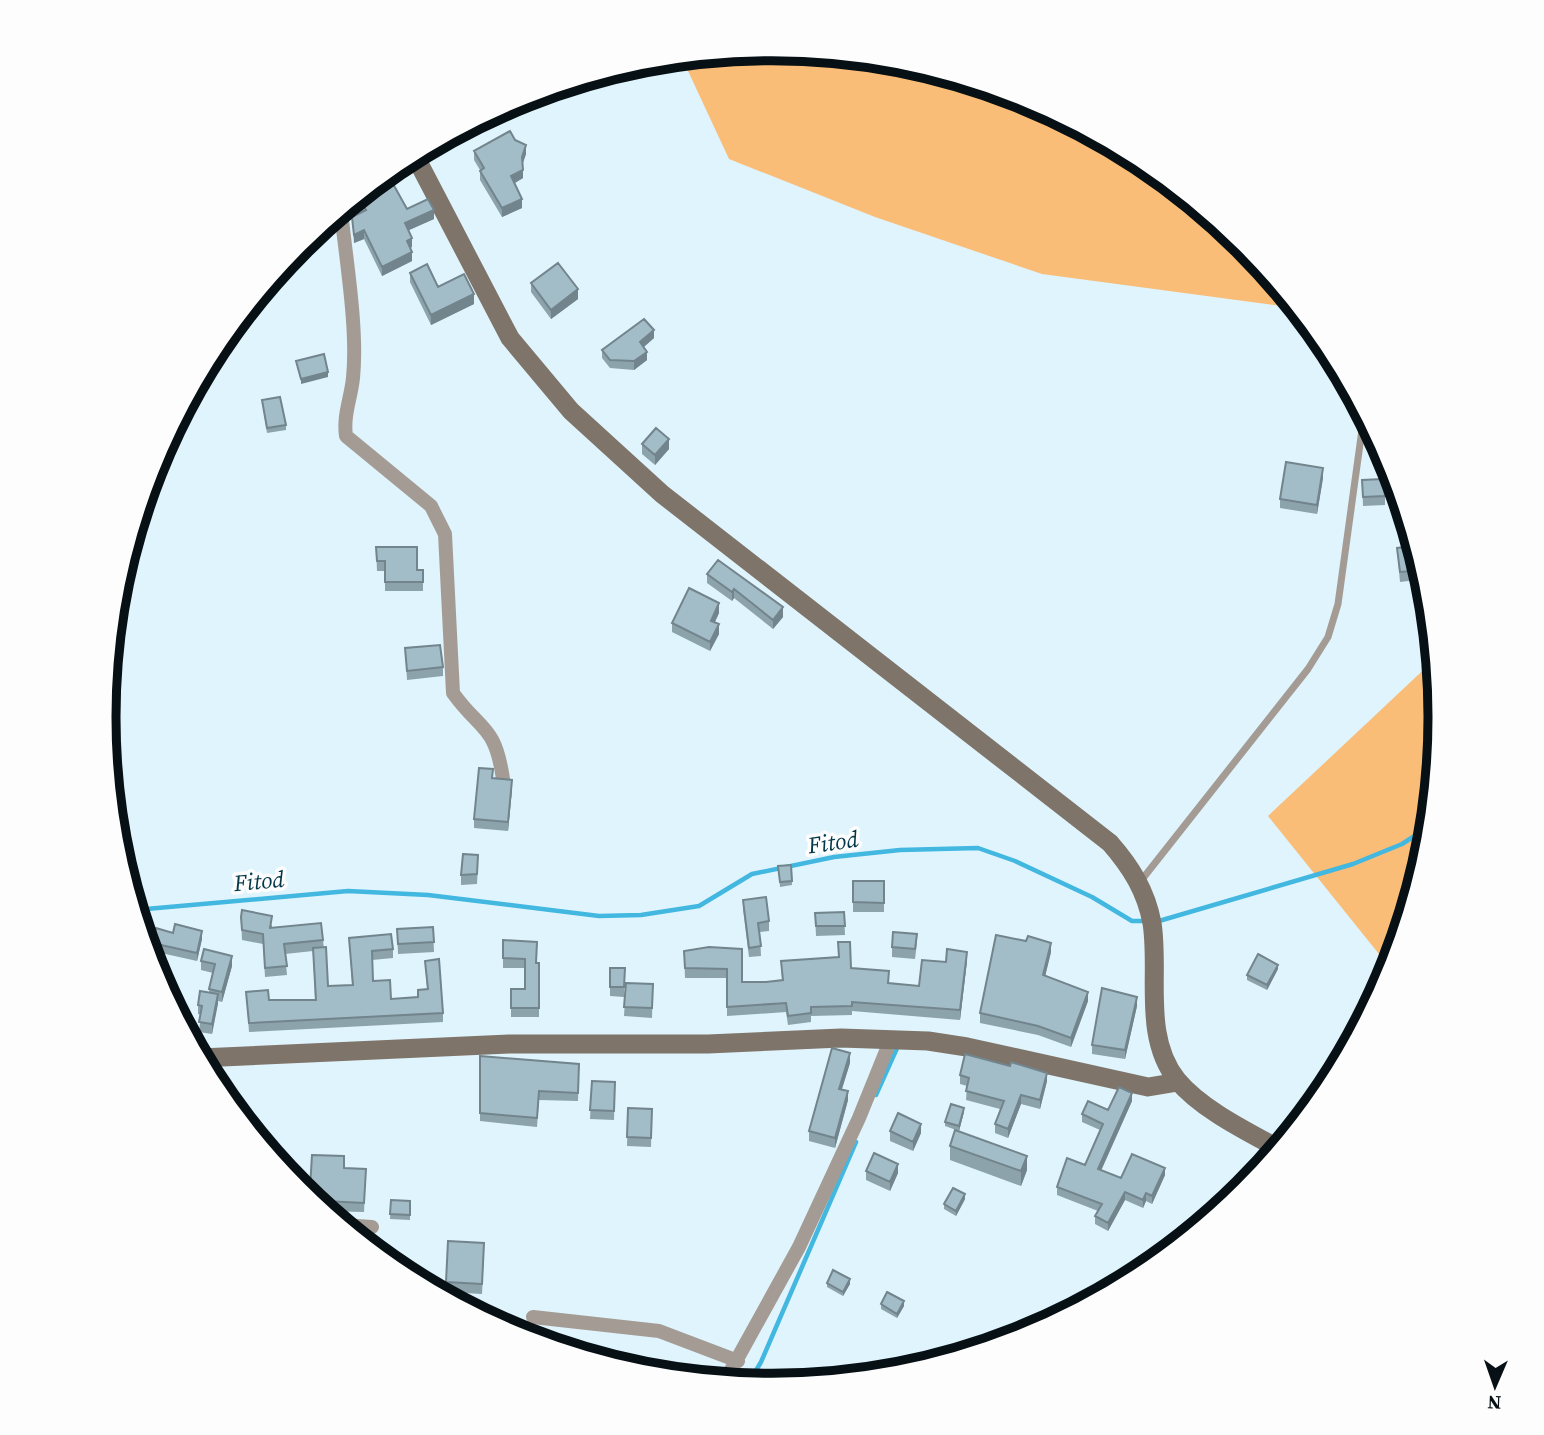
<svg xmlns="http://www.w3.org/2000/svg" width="1544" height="1435" font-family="'Source Serif 4',serif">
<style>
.green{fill:#fabd78}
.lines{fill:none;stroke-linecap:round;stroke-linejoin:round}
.stream{stroke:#42b7e0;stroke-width:4.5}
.lane{stroke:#a49c94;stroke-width:7}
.street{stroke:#a49c94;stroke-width:14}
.secondary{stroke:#7f7469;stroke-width:19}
.wall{fill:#8ca3ac}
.shaded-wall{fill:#72848c}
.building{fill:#a3bdc8;stroke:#72848c;stroke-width:2}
.labels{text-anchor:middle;stroke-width:7;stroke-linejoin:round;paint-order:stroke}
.water-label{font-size:23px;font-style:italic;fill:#023849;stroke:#fdfdfd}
.rim{fill:none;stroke:#071014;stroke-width:9}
</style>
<rect width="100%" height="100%" fill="#dff4fd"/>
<!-- green -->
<path class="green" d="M772 49 903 62 1028 100 1144 162 1245 245 1296 308 1042 274 875 217 729 159 682 58Z
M1435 659 1440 718 1428 848 1391 969 1268 816Z"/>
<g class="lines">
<!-- stream -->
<path class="stream" d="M135 910 348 891 428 895 599 916 641 915 699 906 752 874 834 857 900 850 978 848 1015 861 1092 897 1132 921H1146
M1159 921 1353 864 1402 844 1430 826
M876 1095 898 1046
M748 1384 761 1362 856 1142"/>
<!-- lane -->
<path class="lane" d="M1140 882 1308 669 1328 637 1338 604 1364 415"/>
<!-- street -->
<path class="street" d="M341 211C346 260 358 329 353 378 351 398 343 415 346 436L431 506 445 534 453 693C481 732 495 724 503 779
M342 1225 372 1227
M533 1317 659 1331 738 1361
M725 1381 799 1247 859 1118 891 1039"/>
<!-- secondary -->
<path class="secondary" d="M414 154 510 338 571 411 662 494 1110 843C1131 867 1146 891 1152 923 1160 973 1142 1036 1177 1080 1201 1109 1246 1131 1279 1149
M200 1058 509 1044H708L841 1038 928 1041 967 1047 1148 1087 1178 1082"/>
</g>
<!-- wall -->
<path class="wall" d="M515 140 526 154 522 164 523 178 515 183 522 208 502 217 480 180V170L474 160V151Z
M387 173 407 209 434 219 408 230 412 247 410 248 412 261 382 276 364 239 354 243 352 217 362 212 355 199Z
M410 273 438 287 474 304 431 325 410 282Z
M531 283 578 299 551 319 531 292Z
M654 338 644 347 647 360 634 370 610 368 602 358V350Z
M262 400 286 425V430L267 433Z
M642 444 669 449 655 465 642 454Z
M1323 478 1317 514 1280 508V499Z
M1362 480 1385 496V505L1363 506Z
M1415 546 1425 579 1400 582 1397 548Z
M376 547 417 570H423V591H385V571H377Z
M707 574 783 617 773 629 734 598 732 601 707 583Z
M719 613 715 622 719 634 710 651 672 632V623Z
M405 648 443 667V676L407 680Z
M493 778 512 789 508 831 474 828V819Z
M478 865 477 884 461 885V875Z
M791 865 792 885 780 887 778 866Z
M853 881H884V912H853Z
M743 900 769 921V931L760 932 761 956 749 957 743 909Z
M844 912 845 935 816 936 815 913Z
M241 917 272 925V928L323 940 328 986 352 985 349 938 393 949V958L372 960 373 981 391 999 418 997 427 989 425 961 443 1013V1022L249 1032 246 992 269 1000H315L313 951 285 954 287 975 265 977 263 944 242 940Z
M433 927 434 952 398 954 397 929Z
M173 933 202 939 197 961 152 951V943Z
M503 940 537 963H539V1017H511V989H525V968H503Z
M917 943 915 959 892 957V947Z
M709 947 742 982H766L782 980 781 961 851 968 889 983 919 986 946 962 967 961 960 1020 852 1011V1015L811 1016V1022L788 1025 786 1012 727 1016V978H685L684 951Z
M1051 952 1045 976 1088 1001 1071 1047 1038 1035 980 1023V1013Z
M201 961 232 966 222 1002 218 1001 212 1034 199 1032 201 1015 198 1014V1005L209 992 213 973 201 970Z
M610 968H625L624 997 610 996Z
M1278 969 1267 990 1247 980V975Z
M626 983 653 984 652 1018 624 1016Z
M1137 1006 1125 1059 1092 1054V1045Z
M480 1056 579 1064 578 1101 539 1100 537 1127 480 1121Z
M850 1063 842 1089 848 1100 835 1148 809 1141V1131Z
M960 1075 1047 1081 1040 1109 1021 1104 1008 1138 995 1133V1124L1000 1109 966 1100 967 1086 960 1084Z
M592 1081 615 1082 614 1120 590 1119Z
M1132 1101 1101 1171 1121 1178 1165 1175 1152 1204 1146 1201 1143 1208 1125 1200 1108 1231 1095 1224V1216L1098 1211 1057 1195V1187L1085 1165 1100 1130 1082 1122V1114L1108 1110Z
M628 1108 652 1109 651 1147 627 1146Z
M964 1112 959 1131 945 1126V1122Z
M890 1131 921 1133 913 1151 890 1141Z
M950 1146 1027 1170 1021 1186 950 1160Z
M312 1155 344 1168 366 1169 364 1212 324 1211 310 1198Z
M866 1171 898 1173 890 1191 866 1180Z
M965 1199 956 1216 944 1209V1204Z
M391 1200 410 1201V1220L390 1219Z
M484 1253 482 1294 446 1292V1282Z
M827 1283 850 1284 843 1296 827 1287Z
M881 1304 904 1306 897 1318 881 1309Z"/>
<!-- shaded-wall -->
<path class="shaded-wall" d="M526 145V154L522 166V157Z
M523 170V178L511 185V176Z
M522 199V208L502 217V208Z
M434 210V219L405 232V223Z
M364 230V239L354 243V235Z
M412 238V247L407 250V241Z
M412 252V261L382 276V267Z
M578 289V299L551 319V310Z
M474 294V304L431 325V315Z
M654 330V338L640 350V342Z
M647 352V360L634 370V361Z
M328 372V377L301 384V379Z
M669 439V449L655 465V455Z
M1323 468V478L1317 514V505Z
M734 589V598L732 601V592Z
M719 603V613L711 630V621Z
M783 607V617L773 629V620Z
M719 624V634L710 651V642Z
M512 780V789L508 831V822Z
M202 931V939L197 961V953Z
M1051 943V952L1043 985V975Z
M967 952V961L960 1020V1010Z
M232 956V966L222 1002V992Z
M1278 965V969L1267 990V985Z
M1088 992V1001L1071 1047V1038Z
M218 994V1004L212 1034V1024Z
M1137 997V1006L1125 1059V1050Z
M850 1053V1063L839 1098V1089Z
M1047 1073V1081L1040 1109V1100Z
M848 1091V1100L835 1148V1138Z
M1132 1093V1101L1098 1177V1169Z
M1021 1095V1104L1008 1138V1129Z
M964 1108V1112L959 1131V1126Z
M921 1124V1133L913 1151V1142Z
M1027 1156V1170L1021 1186V1171Z
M898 1164V1173L890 1191V1182Z
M1165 1168V1175L1152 1204V1196Z
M1125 1192V1200L1108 1231V1223Z
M1146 1193V1201L1143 1208V1200Z
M965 1194V1199L956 1216V1211Z
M850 1279V1284L843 1296V1292Z
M904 1301V1306L897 1318V1314Z"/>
<!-- building -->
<path class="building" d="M510 131 515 140 526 145 522 157 523 170 511 176 522 199 502 208 480 171 484 168 474 151Z
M387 173 407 209 428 199 434 210 405 223 412 238 407 241 412 252 382 267 364 230 354 235 352 217 366 210 358 197Z
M558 263 578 289 551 310 531 283Z
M427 264 438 287 464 274 474 294 431 315 410 273Z
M644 319 654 330 640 342 647 352 634 361 610 360 602 350Z
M324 354 328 372 301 379 296 361Z
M280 397 286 425 267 428 262 400Z
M656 428 669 439 655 455 642 444Z
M1286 462 1323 468 1317 505 1280 499Z
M1383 479 1385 496 1363 497 1362 480Z
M1415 546 1423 570 1400 572 1397 548Z
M376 547H417V570H423V582H385V561H377Z
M718 560 783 607 773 620 734 589 732 592 707 574Z
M689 588 719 603 711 621 719 624 710 642 672 623Z
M440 645 443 667 407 671 405 648Z
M479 768 493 769 492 778 512 780 508 822 474 819Z
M463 854 478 855 477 874 461 875Z
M791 865 792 881 780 882 778 866Z
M853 881H884V903L853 902Z
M766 897 769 921 758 923 761 946 749 948 743 900Z
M242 910 272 916 270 928 321 923 323 940 284 944 287 966 265 968 263 934 242 930 241 917Z
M844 912 845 926H816L815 913Z
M175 924 202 931 197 953 152 943 156 928 173 933Z
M433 927 434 942 398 944 397 929Z
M893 932 917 934 915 949 892 947Z
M391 934 393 949 372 951 373 981 390 980 391 999 418 997V990L428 989 425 961 439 959 443 1013 249 1023 246 992 268 990 269 1000H316L313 948 326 947 328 986 353 985 349 938Z
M996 935 1026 941 1028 936 1051 943 1043 975 1088 992 1071 1038 1038 1026 980 1013Z
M503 940 537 942 536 963H539V1008H511V989H525V959L503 958Z
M838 942H850L851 968 889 971 888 983 919 986 922 960 946 962 947 949 967 952 960 1010 852 1002V1006L811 1007V1013L788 1016 786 1003 727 1007V969L685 968 684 951 709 947 742 949V982H766L783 980 781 961 839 957Z
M204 949 232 956 222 992 209 989 215 964 201 961Z
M1258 954 1278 965 1267 985 1247 975Z
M610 968H625L624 987H610Z
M159 983H165L164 991Z
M626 983 653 984 652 1008 624 1007Z
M1102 988 1137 997 1125 1050 1092 1045Z
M200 991 218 994 212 1024 199 1022 202 1006 198 1005Z
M832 1048 850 1053 839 1089 848 1091 835 1138 809 1131Z
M965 1054 1010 1066 1011 1062 1047 1073 1040 1100 1021 1095 1008 1129 995 1124 1004 1101 966 1091 969 1078 960 1075Z
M480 1056 579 1064 578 1093 539 1091 537 1118 480 1113Z
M592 1081 615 1082 614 1111 590 1110Z
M1119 1087 1132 1093 1098 1169 1121 1178 1132 1154 1165 1168 1152 1196 1146 1193 1143 1200 1125 1192 1108 1223 1095 1216 1102 1204 1057 1187 1067 1158 1085 1165 1103 1124 1082 1114 1088 1101 1108 1110Z
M951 1104 964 1108 959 1126 945 1122Z
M628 1108 652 1109 651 1138 627 1137Z
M898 1113 921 1124 913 1142 890 1131Z
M955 1130 1027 1156 1021 1171 950 1146Z
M874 1153 898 1164 890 1182 866 1171Z
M312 1155 344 1156V1168L366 1169 364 1203 324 1201 310 1188Z
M292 1181H300V1190H299Z
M953 1188 965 1194 956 1211 944 1204Z
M391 1200 410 1201V1215L390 1214Z
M448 1241 484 1243 482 1284 446 1282Z
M406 1270 424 1273 422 1285 405 1276Z
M833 1270 850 1279 843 1292 827 1283Z
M887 1292 904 1301 897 1314 881 1304Z
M628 1356 644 1365 639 1372 622 1367Z"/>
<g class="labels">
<!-- water labels -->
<g class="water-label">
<text transform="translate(833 842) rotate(-8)" y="8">Fitod</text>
<text transform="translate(259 881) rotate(-5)" y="8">Fitod</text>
</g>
</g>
<!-- crop -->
<path d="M0 0H1544V1435H0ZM116 717a656 656 0 1 1 1312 0a656 656 0 1 1-1312 0Z" fill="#fdfdfd" fill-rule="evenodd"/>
<path class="rim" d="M116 717a656 656 0 1 1 1312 0a656 656 0 1 1-1312 0Z"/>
<!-- north arrow -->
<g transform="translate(1495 1386) rotate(182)" stroke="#fdfdfd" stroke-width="5" paint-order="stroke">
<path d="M0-5L12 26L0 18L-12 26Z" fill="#071014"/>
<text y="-10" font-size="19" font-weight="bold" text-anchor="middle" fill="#071014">N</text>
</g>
</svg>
